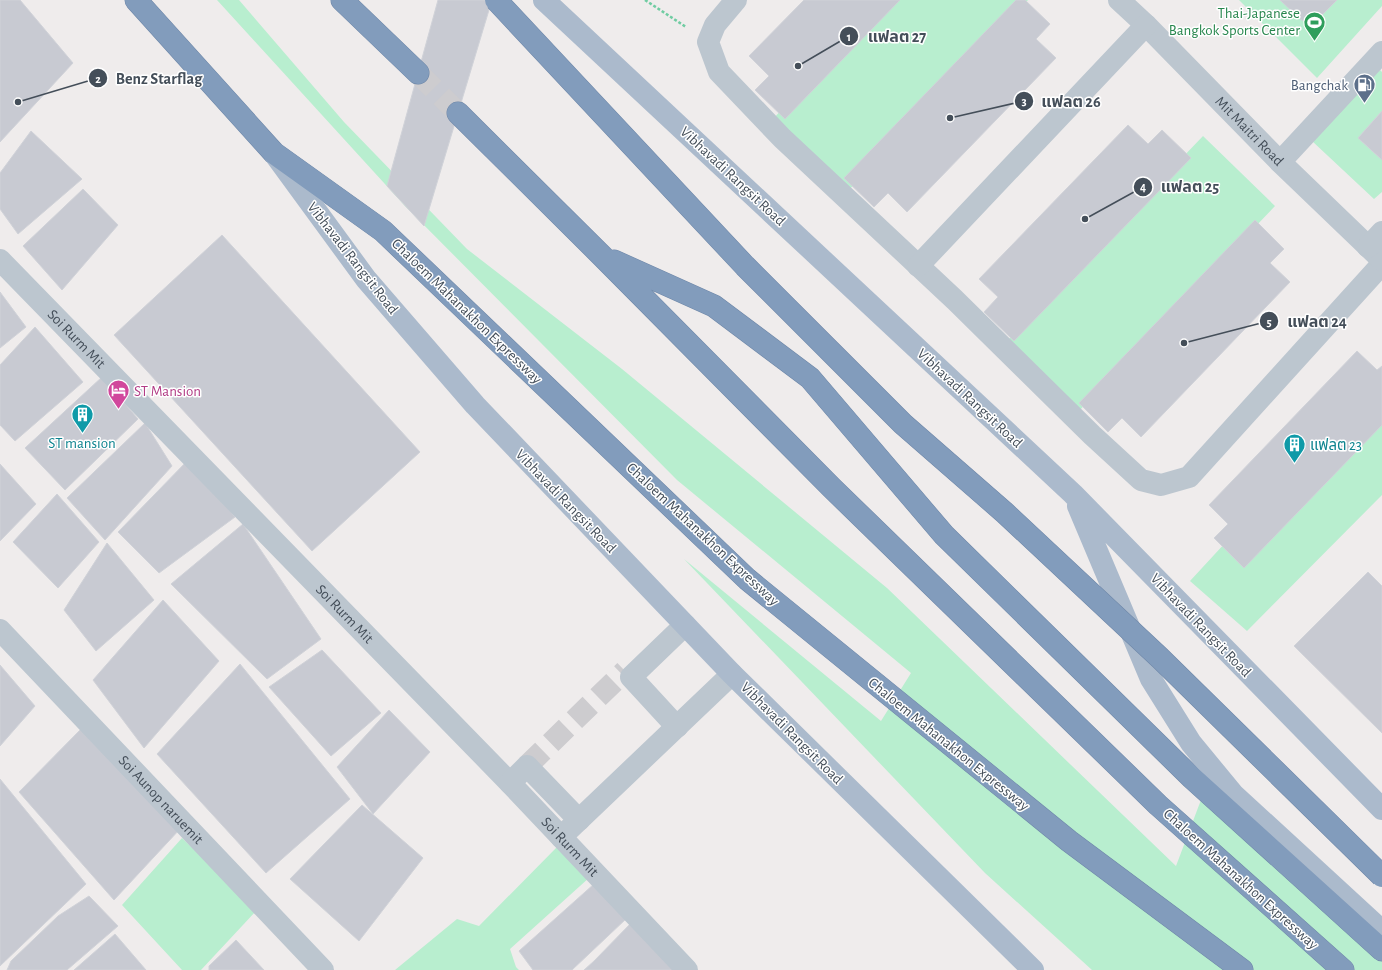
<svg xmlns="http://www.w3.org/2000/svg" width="1382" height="970" font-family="'Alegreya Sans','Noto Sans Thai',sans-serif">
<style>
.green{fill:#b8eecf}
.building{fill:#c8cad2;stroke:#d0d2d8}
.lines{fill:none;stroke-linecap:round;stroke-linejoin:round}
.minor-tunnel{stroke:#cdcccf;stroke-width:22;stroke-dasharray:22 11;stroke-linecap:butt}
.highway-tunnel{stroke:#cdcccf;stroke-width:22;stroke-dasharray:22 11;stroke-linecap:butt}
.highway-casing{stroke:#6e87a8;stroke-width:23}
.path{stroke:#70cca2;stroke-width:2.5;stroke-dasharray:3 2;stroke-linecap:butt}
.minor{stroke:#bcc6cf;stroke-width:22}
.major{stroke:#abbacc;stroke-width:22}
.highway{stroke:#829cbc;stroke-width:22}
.highway-bridge-casing{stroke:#6e87a8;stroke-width:23;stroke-linecap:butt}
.highway-bridge{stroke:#829cbc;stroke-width:22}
.labels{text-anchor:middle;stroke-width:3;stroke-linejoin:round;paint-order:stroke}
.leisure-label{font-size:15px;fill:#27864d;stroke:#fff;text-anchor:end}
.service-label{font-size:15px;fill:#4e5e75;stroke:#fff;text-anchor:end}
.street-label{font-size:15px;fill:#444e59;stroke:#fff}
.hotel-label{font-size:15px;fill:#b23c85;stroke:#fff;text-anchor:start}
.culture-label{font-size:15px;fill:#0d838f;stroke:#fff}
.leader{fill:none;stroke:#444e59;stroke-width:1.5}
.callout-dot{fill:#444e59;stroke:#fff;stroke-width:1.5}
.mark-label{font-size:12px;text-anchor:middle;font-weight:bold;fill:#fff}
.callout-label{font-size:16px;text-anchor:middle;font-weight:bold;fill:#444e59;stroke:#fff;stroke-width:3;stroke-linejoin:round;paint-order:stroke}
</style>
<rect width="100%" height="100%" fill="#efecec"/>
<!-- green -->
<path class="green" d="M217 0H239L344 122 467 249 622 369 887 588 1176 866 1207 784 1382 956V970H1092L985 873 684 559 881 721 911 673 677 480 405 206Z
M885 0H1028L847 192 772 120Z
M1239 0H1382V6L1317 78Z
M1380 70 1382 72V111L1358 138 1382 160V192L1374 199 1312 141Z
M1203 136 1275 206 1078 412 1006 342Z
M1382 373V495L1247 631 1190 581Z
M182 838 257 910 201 970H182L122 905Z
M557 847 590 877 510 949 516 967 519 970H395L457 919 479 926Z"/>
<!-- building -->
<path class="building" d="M0 0H20L73 63 0 142Z
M438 0H492L424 226 387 186Z
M804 0H900L785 119 755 90 769 76 749 56Z
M1016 0H1025L1050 24 1036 39 1056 58 907 212 888 193 874 207 844 178Z
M1280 0H1337L1315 22 1307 23 1300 19Z
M1382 111V160L1358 138Z
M1128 125 1148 144 1162 130 1191 158 1014 341 984 312 998 297 979 279Z
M31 131 82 179 18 234 0 209V173Z
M83 189 118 225 62 290 23 246Z
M1255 220 1284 249 1270 263 1290 282 1141 437 1122 418 1108 432 1079 403Z
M222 235 420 452 312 551 114 335Z
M0 292 26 327 0 348Z
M35 327 83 382 15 441 0 425V365Z
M1357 351 1377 370 1382 366V425L1244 568 1214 538 1228 524 1209 505Z
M102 377 138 419 65 490 25 448Z
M145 423 172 466 105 540 67 498Z
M189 459 235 517 159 573 118 532Z
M0 464 36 504 0 541Z
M57 494 99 542 58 588 13 542Z
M243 524 321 639 267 679 171 584Z
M107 543 154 600 96 651 64 610Z
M1368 572 1382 586V733L1294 646Z
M163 600 219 661 144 748 93 680Z
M322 650 381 713 331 756 269 687Z
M240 664 350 799 266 873 157 754Z
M0 665 35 706 0 746Z
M389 710 430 752 373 814 337 767Z
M81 729 180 829 114 900 19 792Z
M0 779 86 884 0 966Z
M362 805 423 858 359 941 290 879Z
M594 884 626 919 572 970H533L519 951Z
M89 896 118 926 67 970H7L11 961 58 916Z
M633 921 679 970H584L594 961Z
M115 934 146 970H74Z
M236 940 264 970H209V966Z"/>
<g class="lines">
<!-- minor-tunnel -->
<path class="minor-tunnel" d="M527 766 625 671"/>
<!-- highway-tunnel -->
<path class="highway-tunnel" d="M418 73 458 113"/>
<defs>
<path id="highway" d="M136 0 274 153 383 231 747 579 1069 841 1242 970
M342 0 418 73
M458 113 602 256 832 488 1158 805 1343 970
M614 261 714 306 810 378 944 535 1192 778 1382 950"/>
</defs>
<!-- highway casing -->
<use href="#highway" class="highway-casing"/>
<!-- path -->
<path class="path" d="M645 0 686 27"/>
<!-- minor -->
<g class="minor">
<path d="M736 0 715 25 708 42 719 72 782 138 955 300 1092 435 1141 480 1161 485 1189 477 1382 264"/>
<path id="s1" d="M1119 0 1146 25 1280 162 1382 260"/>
<path d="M1280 162 1382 52"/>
<path d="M1368 247 1382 232"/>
<path id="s2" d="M0 260 510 783 687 970"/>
<path d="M918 266 1146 25"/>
<path id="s3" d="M0 630 323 970"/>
<path d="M677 727 631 677 685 625"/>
<path d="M510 783 527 766 579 820"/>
<path d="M561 837 732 674"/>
</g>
<!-- major -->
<path class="major" d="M544 0 1073 494 1382 809
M276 156 366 279 475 405 732 674 1033 970
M1078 506 1151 679 1191 743 1233 794 1382 931"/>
<!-- highway -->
<use href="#highway" class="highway"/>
<defs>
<path id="highway-bridge" d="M496 0 745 266 903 424 1005 513 1160 658 1382 876"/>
</defs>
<!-- highway-bridge casing -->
<use href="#highway-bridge" class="highway-bridge-casing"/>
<!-- highway-bridge -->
<use href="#highway-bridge" class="highway-bridge"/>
</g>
<!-- icons -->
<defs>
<symbol id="stadium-pin" viewBox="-11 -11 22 30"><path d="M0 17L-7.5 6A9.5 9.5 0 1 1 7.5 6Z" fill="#2e9e5b" stroke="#fff"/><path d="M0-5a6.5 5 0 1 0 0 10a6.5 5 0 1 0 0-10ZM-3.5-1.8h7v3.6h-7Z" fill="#fff"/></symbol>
<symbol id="fuel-pin" viewBox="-11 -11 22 30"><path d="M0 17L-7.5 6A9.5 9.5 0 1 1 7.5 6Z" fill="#5c6f8a" stroke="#fff"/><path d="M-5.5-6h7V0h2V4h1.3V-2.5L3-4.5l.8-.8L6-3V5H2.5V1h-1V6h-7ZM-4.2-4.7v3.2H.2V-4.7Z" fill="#fff"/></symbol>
<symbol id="hotel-pin" viewBox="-11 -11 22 30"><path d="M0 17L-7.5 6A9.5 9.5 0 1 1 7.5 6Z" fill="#d1479c" stroke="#fff"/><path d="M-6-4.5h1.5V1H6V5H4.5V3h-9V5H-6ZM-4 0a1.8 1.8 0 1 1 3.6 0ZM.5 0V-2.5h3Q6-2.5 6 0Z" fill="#fff"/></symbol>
<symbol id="building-pin" viewBox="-11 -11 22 30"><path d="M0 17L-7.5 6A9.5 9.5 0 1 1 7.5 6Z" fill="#0f9aa8" stroke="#fff"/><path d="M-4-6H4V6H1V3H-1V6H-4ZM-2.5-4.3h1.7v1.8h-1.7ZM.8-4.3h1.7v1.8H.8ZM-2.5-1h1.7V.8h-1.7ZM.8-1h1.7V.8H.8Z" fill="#fff"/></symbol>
</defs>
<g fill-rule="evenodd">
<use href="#stadium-pin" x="1302" y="10" width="25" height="34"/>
<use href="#fuel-pin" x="1352" y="72" width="25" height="34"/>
<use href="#hotel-pin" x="106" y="378" width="25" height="34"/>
<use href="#building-pin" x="70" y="402" width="25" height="34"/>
<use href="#building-pin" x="1282" y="432" width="25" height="34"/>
</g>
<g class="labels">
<!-- leisure labels -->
<g class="leisure-label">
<text x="1300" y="18">Thai-Japanese<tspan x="1300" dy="17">Bangkok Sports Center</tspan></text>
</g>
<!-- service labels -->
<g class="service-label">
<text x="1348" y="90">Bangchak</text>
</g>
<!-- street labels -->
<g class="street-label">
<text dy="5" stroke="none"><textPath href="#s1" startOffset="185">Mit Maitri Road</textPath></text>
<text transform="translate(733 176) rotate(43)" y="5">Vibhavadi Rangsit Road</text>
<text transform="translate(353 258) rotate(52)" y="5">Vibhavadi Rangsit Road</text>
<text transform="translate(467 311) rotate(44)" y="5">Chaloem Mahanakhon Expressway</text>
<text dy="5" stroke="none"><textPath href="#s2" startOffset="110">Soi Rurm Mit</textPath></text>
<text transform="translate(970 398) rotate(43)" y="5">Vibhavadi Rangsit Road</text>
<text transform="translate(566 501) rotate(46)" y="5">Vibhavadi Rangsit Road</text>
<text transform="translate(703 534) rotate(43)" y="5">Chaloem Mahanakhon Expressway</text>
<text dy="5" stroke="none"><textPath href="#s2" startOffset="494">Soi Rurm Mit</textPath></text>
<text transform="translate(1201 625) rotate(46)" y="5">Vibhavadi Rangsit Road</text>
<text transform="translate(792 733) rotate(45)" y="5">Vibhavadi Rangsit Road</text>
<text transform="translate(949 744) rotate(39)" y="5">Chaloem Mahanakhon Expressway</text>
<text dy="5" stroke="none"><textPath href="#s3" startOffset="234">Soi Aunop naruemit</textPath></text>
<text dy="5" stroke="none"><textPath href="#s2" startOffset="818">Soi Rurm Mit</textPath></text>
<text transform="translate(1241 879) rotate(42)" y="5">Chaloem Mahanakhon Expressway</text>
</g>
<!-- hotel labels -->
<g class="hotel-label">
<text x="134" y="396">ST Mansion</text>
</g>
<!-- culture labels -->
<g class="culture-label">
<text x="82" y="448">ST mansion</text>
<text x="1310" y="450" text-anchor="start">แฟลต 23</text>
</g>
</g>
<!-- callouts -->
<path class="leader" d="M798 66L849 36M18 102L98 78M950 118L1024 101M1085 219L1143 187M1184 343L1269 321"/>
<g class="callout-dot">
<circle cx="798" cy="66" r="4"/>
<circle cx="18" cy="102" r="4"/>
<circle cx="950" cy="118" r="4"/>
<circle cx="1085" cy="219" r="4"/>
<circle cx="1184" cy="343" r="4"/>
<circle cx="849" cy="36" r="10"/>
<circle cx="98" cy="78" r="10"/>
<circle cx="1024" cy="101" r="10"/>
<circle cx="1143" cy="187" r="10"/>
<circle cx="1269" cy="321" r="10"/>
</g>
<g class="mark-label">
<text x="849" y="41">1</text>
<text x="98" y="83">2</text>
<text x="1024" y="105">3</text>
<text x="1143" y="191">4</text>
<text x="1269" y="326">5</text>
</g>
<g class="callout-label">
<text x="897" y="42">แฟลต 27</text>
<text x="159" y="84">Benz Starflag</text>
<text x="1071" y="107">แฟลต 26</text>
<text x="1190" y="192">แฟลต 25</text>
<text x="1317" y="327">แฟลต 24</text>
</g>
</svg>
